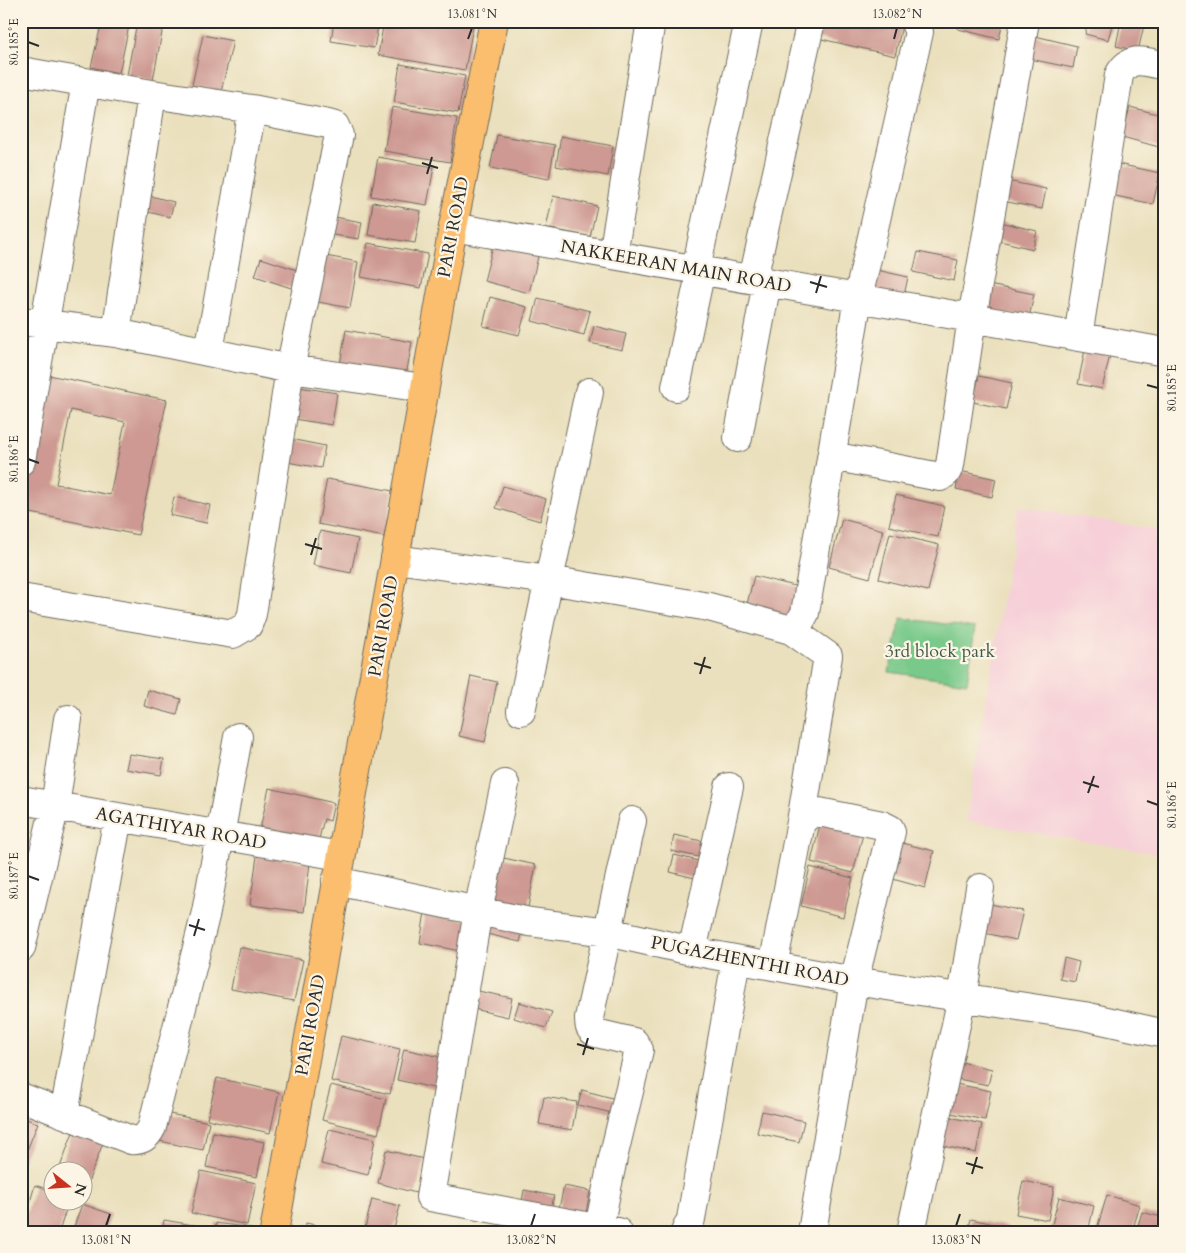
<svg xmlns="http://www.w3.org/2000/svg" width="1186" height="1253" font-family="Cardo,serif">
<style>
.built{fill:#f6cfd8}
.green{fill:#79c98a;stroke:#527a5a}
.building{fill:#cd9992;fill-rule:evenodd}
.lines{fill:none;stroke-linecap:round;stroke-linejoin:round}
.minor-casing{stroke:#6e6a5e;stroke-width:30}
.major-casing{stroke:#6e6a5e;stroke-width:30}
.minor{stroke:#fff;stroke-width:28}
.major{stroke:#fabe6e;stroke-width:28}
.ticks{fill:none;stroke:#2b2b2b;stroke-width:2}
.labels{text-anchor:middle;stroke-width:4.5;stroke-linejoin:round;paint-order:stroke}
.street-label{font-size:18px;fill:#2b2b2b;stroke:#fcf5e5}
.park-label{font-size:18px;fill:#425a48;stroke:#fcf5e5}
.neatline{fill:none;stroke:#2b2b2b;stroke-width:2}
.ticks-label{font-size:12px;text-anchor:middle;fill:#2b2b2b}
</style>
<rect width="100%" height="100%" fill="#fcf5e5"/>
<filter id="ink" filterUnits="userSpaceOnUse"><feTurbulence type="fractalNoise" baseFrequency=".02" numOctaves="2"/><feDisplacementMap in="SourceGraphic" scale="10" xChannelSelector="R" yChannelSelector="G"/><feConvolveMatrix kernelMatrix="1 2 1 2 8 2 1 2 1" color-interpolation-filters="sRGB"/></filter>
<filter id="wash" filterUnits="userSpaceOnUse"><feTurbulence type="fractalNoise" baseFrequency=".0096" numOctaves="4" result="noise"/><feDisplacementMap in="SourceGraphic" scale="20" xChannelSelector="R" yChannelSelector="G"/><feGaussianBlur stdDeviation="1.12" result="paint"/><feColorMatrix in="noise" values="0 0 0 0 0 0 0 0 0 0 0 0 0 0 0 0 0 1.4 0 .05"/><feComposite in="paint" operator="in"/></filter>
<g filter="url(#wash)">
<rect width="100%" height="100%" fill="#eae0bd"/>
<!-- built -->
<path class="built" d="M1018 506 1165 531V855L966 821Z"/>
<!-- green -->
<path class="green" d="M901 618 975 628 967 683 889 672Z"/>
<g id="blocks">
<!-- building -->
<path class="building" d="M102 21H130L119 73 91 67Z
M169 21H194L193 27Z
M334 21H379L374 48 331 41Z
M384 21H474L465 70 378 55Z
M821 21H903L895 56 817 38Z
M960 21H1003L999 39 958 29Z
M1088 21H1113L1108 40 1085 34Z
M1121 21H1145L1138 51 1116 46Z
M137 22 163 27 153 80 127 75Z
M203 35 233 41 221 92 192 85Z
M1035 36 1077 46 1073 68 1030 59Z
M400 64 465 76 458 113 394 102Z
M392 107 457 118 450 162 384 151Z
M1130 107 1165 116V127L1159 147 1122 137Z
M497 135 555 145 549 179 490 168Z
M561 136 613 146 608 176 556 166Z
M378 157 434 167 427 205 371 196Z
M1118 164 1160 173 1153 204 1111 195Z
M1007 181 1046 189 1042 209 1003 201Z
M143 194 174 202 170 217 139 210Z
M553 196 597 206 590 237 546 228Z
M373 202 421 211 415 243 368 235Z
M324 215 362 222 359 239 321 233Z
M1000 222 1037 231 1033 249 996 240Z
M495 238 540 249 529 293 484 281Z
M368 243 428 254 421 288 361 277Z
M918 252 958 260 954 281 913 272Z
M315 254 358 262 350 308 307 300Z
M261 258 300 271 294 289 255 276Z
M868 268 908 277 904 296 864 288Z
M989 285 1034 294 1029 318 984 309Z
M490 297 527 307 519 335 483 326Z
M538 298 590 311 584 335 532 321Z
M594 326 626 334 622 350 590 343Z
M346 330 412 342 405 382 339 370Z
M1085 350 1110 355 1102 389 1078 384Z
M44 374 167 400 138 535 21 511V483ZM71 410 125 422 110 495 56 484Z
M979 376 1012 383 1006 409 973 402Z
M292 386 337 393 332 425 287 418Z
M285 438 325 446 321 468 281 461Z
M960 471 996 479 992 497 956 489Z
M327 479 393 491 384 537 318 524Z
M503 486 546 499 540 521 496 508Z
M896 495 944 506 938 537 889 526Z
M174 497 210 505 206 523 170 515Z
M842 519 883 530 870 578 829 567Z
M320 531 358 539 351 573 313 565Z
M890 533 939 545 928 591 879 579Z
M754 576 799 587 791 619 746 608Z
M471 676 497 682 485 742 459 736Z
M148 690 181 699 177 715 144 706Z
M129 754 164 759 161 775 126 769Z
M269 788 334 803 330 821 324 819 317 847 259 834Z
M822 816 865 826 853 873 811 862Z
M674 835 707 842 703 858 671 851Z
M898 842 934 851 925 888 889 878Z
M674 855 707 863 703 880 670 872Z
M257 856 310 863 304 912 250 905Z
M499 857 536 865 528 907 490 899Z
M810 867 853 878 843 917 801 906Z
M986 903 1023 911 1016 940 980 932Z
M425 912 471 921 465 952 420 943Z
M487 918 524 927 520 942 483 933Z
M239 947 303 960 294 1001 231 989Z
M1064 958 1079 962 1075 982 1060 979Z
M478 991 512 998 508 1017 474 1009Z
M519 1002 552 1012 546 1028 514 1018Z
M341 1036 400 1049 390 1094 331 1081Z
M404 1049 445 1058 438 1089 397 1080Z
M957 1061 992 1069 988 1085 953 1078Z
M217 1078 279 1092 270 1133 207 1119Z
M951 1083 991 1091 985 1120 946 1112Z
M331 1085 386 1099 378 1134 322 1120Z
M582 1090 616 1099 612 1113 578 1105Z
M544 1097 577 1102 572 1130 539 1124Z
M762 1111 804 1121 799 1142 757 1133Z
M160 1112 209 1122 203 1150 154 1140Z
M945 1116 982 1124 976 1153 939 1145Z
M23 1118 38 1123 21 1165V1123Z
M329 1129 375 1139 368 1175 321 1164Z
M73 1132 103 1143 82 1198V1170H59Z
M213 1132 264 1142 257 1177 206 1167Z
M386 1150 424 1159 416 1193 378 1183Z
M201 1171 256 1183 247 1225 191 1213Z
M1023 1181 1054 1187 1048 1220 1016 1214Z
M35 1185 52 1191V1200H69L59 1232H21Z
M564 1186 590 1191 585 1218 558 1213Z
M524 1190 554 1196 550 1214 521 1208Z
M1107 1195 1140 1205 1132 1232H1096Z
M1059 1197 1094 1206 1088 1232H1050Z
M372 1199 400 1206 393 1232H364Z
M82 1204 111 1214 105 1232H72Z
M1142 1212 1165 1218V1232H1136Z
M971 1219 1008 1227 1007 1232H968Z
M164 1220 205 1227V1232H162Z
M216 1223 251 1228V1232H215Z
M306 1223 342 1231V1232H305Z"/>
</g>
</g>
<g filter="url(#ink)">
<use href="#blocks" fill-opacity="0" stroke="#6e6a5e" stroke-width="1"/>
<g class="lines">
<defs>
<path id="minor" d="M21 71 152 94 252 109 328 124 335 126 339 135 290 369 252 614 248 625 233 634 21 598
M453 227 1165 352
M613 255 651 21
M696 269 749 21
M753 279 811 21
M21 321 116 333 290 369 424 388
M116 333 152 94
M1078 337 1119 75C1130 54 1146 62 1165 66
M209 351 252 109
M676 387 701 270
M738 438 767 282
M832 456 940 477 946 473 950 465 972 318 1025 21
M21 461 86 82
M395 559 549 580 709 607 791 630 801 620 805 613 858 298 919 32 914 21
M521 711 589 392
M505 784 478 911 430 1197 618 1232
M21 800 340 856
M801 822 810 814 819 812 882 825 890 829 891 832 854 981 812 1232
M336 881 530 922 608 932 692 951 854 981 1084 1016 1165 1034
M21 948 55 806 68 719
M692 951 729 787
M773 966 801 822 828 656 791 630
M21 1097 131 1140C142 1141 147 1137 152 1127L206 912 238 737
M64 1114 118 817
M599 1228 613 1158 639 1050 634 1042 596 1033C589 1029 589 1026 589 1018L632 821
M685 1232 691 1219 736 960
M911 1232 962 997 980 888"/>
<path id="major" d="M274 1232 395 559 453 227 494 21"/>
</defs>
<!-- minor casing -->
<use href="#minor" class="minor-casing"/>
<!-- major casing -->
<use href="#major" class="major-casing"/>
<!-- minor -->
<use href="#minor" class="minor"/>
<!-- major -->
<use href="#major" class="major"/>
</g>
</g>
<!-- ticks -->
<path class="ticks" d="M468 39 472 28M894 39 897 28M28 42 39 46M422 163 438 168M427 174 432 157M810 282 827 287M816 293 821 276M1147 385 1158 388M28 459 39 463M305 544 322 549M311 555 316 538M694 663 711 668M700 674 705 657M1083 782 1099 787M1088 793 1094 776M1147 801 1158 805M28 876 39 880M189 925 205 930M194 936 199 919M577 1044 594 1049M583 1055 588 1038M966 1163 983 1168M972 1174 977 1157M106 1226 110 1214M531 1226 535 1214M956 1226 960 1214"/>
<g class="labels">
<!-- street labels -->
<g class="street-label">
<text transform="translate(453 227) rotate(-79)" y="6">PARI ROAD</text>
<text transform="translate(676 266) rotate(10)" y="6">NAKKEERAN MAIN ROAD</text>
<text transform="translate(383 626) rotate(-80)" y="6">PARI ROAD</text>
<text transform="translate(181 828) rotate(10)" y="6">AGATHIYAR ROAD</text>
<text transform="translate(750 961) rotate(11)" y="6">PUGAZHENTHI ROAD</text>
<text transform="translate(310 1025) rotate(-80)" y="6">PARI ROAD</text>
</g>
<!-- park labels -->
<g class="park-label">
<text x="940" y="657">3rd block park</text>
</g>
</g>
<!-- margin -->
<rect width="1186" height="1253" fill="none" stroke="#fcf5e5" stroke-width="55"/>
<!-- north arrow -->
<g transform="translate(68 1186) rotate(107)"><circle r="24" fill="#fcf5e5" stroke="#a8a49b"/>
<path d="M0-4L9 19L0 12L-9 19Z" fill="#c8321e"/>
<text y="-8" font-size="14" font-weight="bold" text-anchor="middle" fill="#2b2b2b">N</text>
</g>
<rect x="28" y="28" width="1130" height="1198" class="neatline"/>
<g class="ticks-label">
<text x="472" y="18">13.081°N</text>
<text x="897" y="18">13.082°N</text>
<text transform="translate(14 42) rotate(-90)" y="4">80.185°E</text>
<text transform="translate(1172 388) rotate(-90)" y="4">80.185°E</text>
<text transform="translate(14 459) rotate(-90)" y="4">80.186°E</text>
<text transform="translate(1172 805) rotate(-90)" y="4">80.186°E</text>
<text transform="translate(14 876) rotate(-90)" y="4">80.187°E</text>
<text x="106" y="1244">13.081°N</text>
<text x="531" y="1244">13.082°N</text>
<text x="956" y="1244">13.083°N</text>
</g>
</svg>
